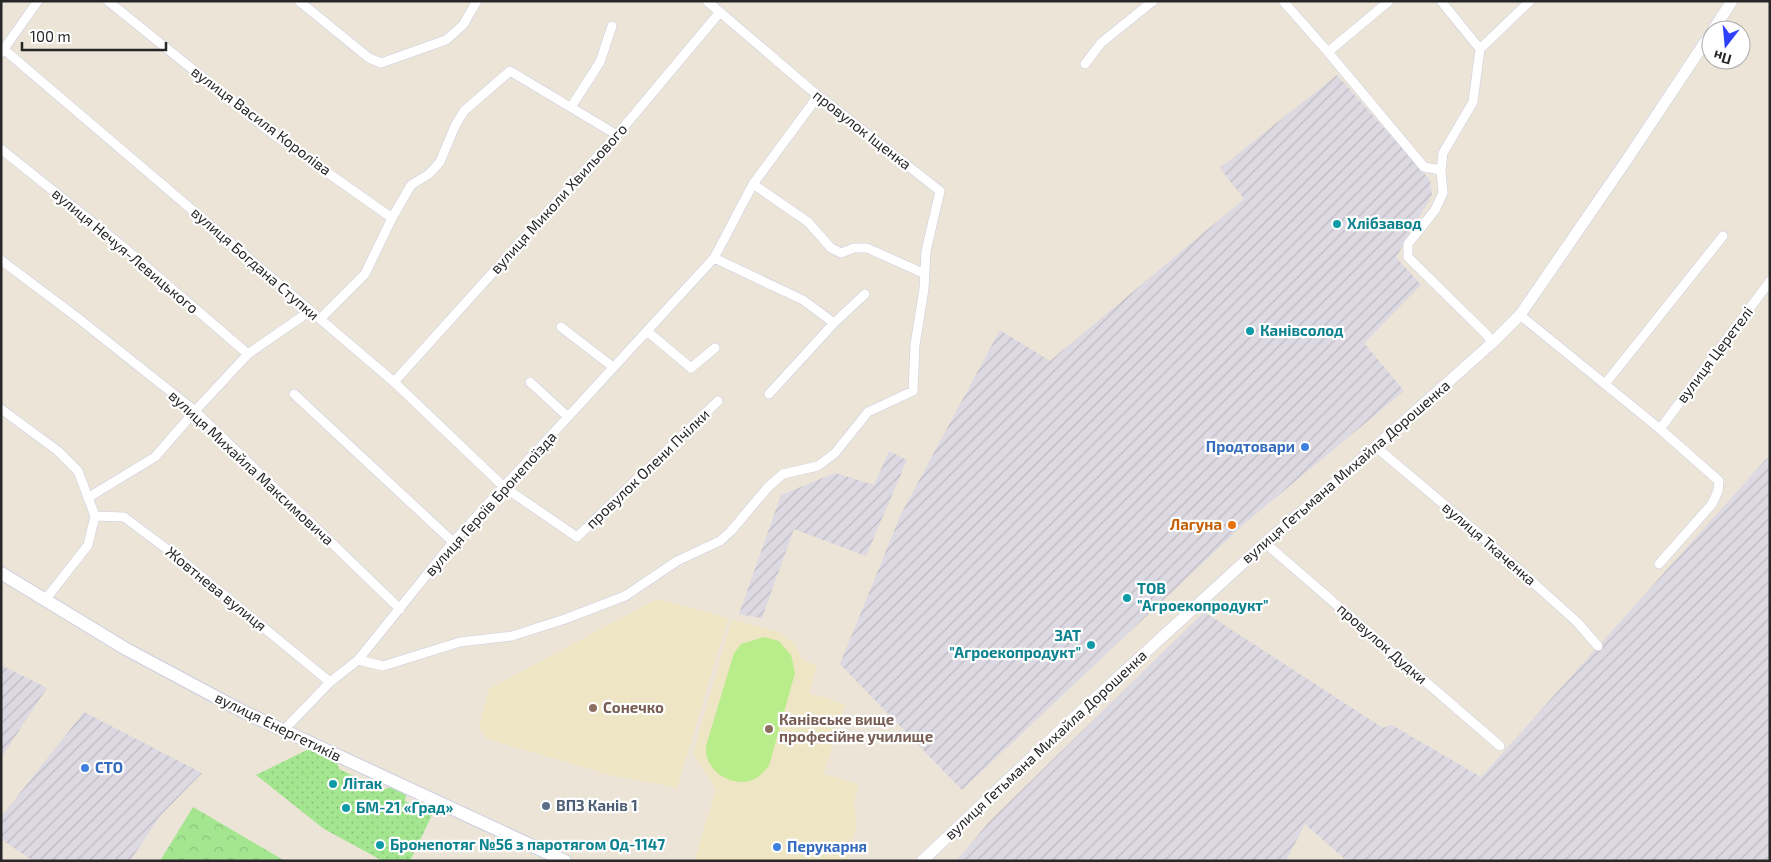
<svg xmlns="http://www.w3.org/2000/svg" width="1771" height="862" font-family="'Exo 2',sans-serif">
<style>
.industrial{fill:url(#industrial-furrows)}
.education{fill:#eee5c5}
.forest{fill:url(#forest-crowns)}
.park{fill:url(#park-dots)}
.pitch{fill:#b9ed8b}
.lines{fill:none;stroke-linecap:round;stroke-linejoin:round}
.minor-casing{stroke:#cccee1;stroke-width:10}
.tertiary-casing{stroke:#cccee1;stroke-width:12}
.secondary-casing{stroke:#cccee1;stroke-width:14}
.minor{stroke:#fff;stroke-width:9}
.tertiary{stroke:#fff;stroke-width:11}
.secondary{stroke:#fff;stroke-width:12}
.culture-dot{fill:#0f9aa8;stroke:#fff;stroke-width:2}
.shop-dot{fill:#3f7fe0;stroke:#fff;stroke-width:2}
.food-dot{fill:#e8710a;stroke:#fff;stroke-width:2}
.education-dot{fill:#8d6e63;stroke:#fff;stroke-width:2}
.service-dot{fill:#5c6f8a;stroke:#fff;stroke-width:2}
.labels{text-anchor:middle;stroke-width:4.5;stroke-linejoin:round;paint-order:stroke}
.street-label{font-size:15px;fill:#272727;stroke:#fff}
.culture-label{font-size:15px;font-weight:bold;fill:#0d838f;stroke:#fff;text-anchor:start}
.shop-label{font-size:15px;font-weight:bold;fill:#366cbe;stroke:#fff;text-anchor:start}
.food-label{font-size:15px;font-weight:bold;fill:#c56008;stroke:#fff;text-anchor:end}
.education-label{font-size:15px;font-weight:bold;fill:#785e54;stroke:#fff;text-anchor:start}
.service-label{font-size:15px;font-weight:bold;fill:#4e5e75;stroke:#fff;text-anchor:start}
</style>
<defs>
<pattern id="industrial-furrows" width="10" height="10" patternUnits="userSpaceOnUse" patternTransform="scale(1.25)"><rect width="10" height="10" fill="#dcd9e2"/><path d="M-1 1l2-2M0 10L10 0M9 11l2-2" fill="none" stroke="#bdbac2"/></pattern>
<pattern id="forest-crowns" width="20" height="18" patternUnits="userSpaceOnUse" patternTransform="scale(1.25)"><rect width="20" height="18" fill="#a4e590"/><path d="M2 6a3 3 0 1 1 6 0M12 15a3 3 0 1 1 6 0" fill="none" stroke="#8dc47c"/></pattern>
<pattern id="park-dots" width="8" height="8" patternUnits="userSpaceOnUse" patternTransform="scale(1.25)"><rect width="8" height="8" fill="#a4e590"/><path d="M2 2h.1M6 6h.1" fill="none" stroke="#8dc47c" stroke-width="1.8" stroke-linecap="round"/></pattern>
</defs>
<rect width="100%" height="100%" fill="#ebe4d7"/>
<!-- industrial -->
<path class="industrial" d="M1337 75 1430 180 1432 195 1396 257 1421 285 1364 343 1404 391 1245 523 962 790 840 664 901 514 1000 330 1050 361 1244 199 1220 168Z
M889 451 907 460 866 556 794 529 762 618 739 614 781 495 835 473 874 485Z
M1767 458 1770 461V861H1347L1305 824 1286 861H956L989 822 1204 612 1383 728 1392 725 1481 777Z
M1 665 47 688 1 758Z
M84 712 202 773 160 816 130 861H33L1 839V817Z"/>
<!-- education -->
<path class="education" d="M662 600 728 618 677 789 659 784 610 775 487 739 479 726 489 689 653 601Z
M732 619 779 632 795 644 802 660 817 665 809 693 845 704 824 774 859 784 854 802 857 825 847 861H694L716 789 693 753Z"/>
<!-- forest -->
<path class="forest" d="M193 807 285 861H160Z"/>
<!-- park -->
<path class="park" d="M309 749 337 762 339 769 383 790 391 787 406 795 405 801 432 815 410 861H383L324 829 256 775Z"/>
<!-- pitch -->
<path class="pitch" d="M764 637 779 641 791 655 795 673 769 766C765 770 762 774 758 777 740 789 713 778 707 757 706 754 706 749 706 746L734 653 741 644Z"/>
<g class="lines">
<defs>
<path id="minor" d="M108 1 274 135 392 218
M299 1 369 58 381 63 446 40 463 25 477 1
M1283 1 1328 52 1424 167 1441 170
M1441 1 1480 49
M1 47 394 382 504 487 577 537 718 401
M1328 52 1389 1
M1 53 38 1
M1085 64 1101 43 1153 1
M571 107 600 62 612 26
M1 149 121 245 248 354
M753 184 808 222 831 248 841 253 854 248H867L925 274
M714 258 803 300 834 323
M1 260 78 318 195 411 400 609
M1520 315 1660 429 1719 481 1718 491 1712 504 1659 564
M320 319 365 274 392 218 411 185 429 174 440 162 455 126 464 111 510 71 617 135
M561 327 613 367
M647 331 691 368 715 348
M1492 343 1487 335 1408 257V244L1435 210 1443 193 1441 170 1443 153 1473 102 1480 49 1530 1
M394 382 617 135 720 12
M530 382 568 417
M1605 384 1723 236
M294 394 453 542
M769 394 834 323 865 294
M1 409 58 451 78 471 95 516 88 545 45 600
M1660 429 1770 281
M1376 447 1479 534 1577 622 1598 646
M89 497 155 457 195 411 248 354 310 311
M95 516 124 517 175 555 330 682
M1265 543 1500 746
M358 660 383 666 460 642 512 636 565 619 625 596 677 561 720 541 731 531 768 487 783 474 818 466 835 453 868 412 913 391 915 345 924 289 926 251 940 191 810 89 707 1
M283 731 330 682 358 660 453 542 714 258 753 184 818 96"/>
<path id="tertiary" d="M1713 30 1732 1
M922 861 1066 725 1265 543 1335 483 1492 343 1520 315 1628 158 1711 33"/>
<path id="secondary" d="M1 573 126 649 244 712 565 861"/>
</defs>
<!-- minor casing -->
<use href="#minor" class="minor-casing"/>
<!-- tertiary casing -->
<use href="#tertiary" class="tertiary-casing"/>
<!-- secondary casing -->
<use href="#secondary" class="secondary-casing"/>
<!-- minor -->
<use href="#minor" class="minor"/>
<!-- tertiary -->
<use href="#tertiary" class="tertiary"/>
<!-- secondary -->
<use href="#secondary" class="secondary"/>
</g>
<!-- markers -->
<g class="culture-dot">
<circle cx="1337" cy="224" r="5"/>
<circle cx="1250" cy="331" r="5"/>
<circle cx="1127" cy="598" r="5"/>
<circle cx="1091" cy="645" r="5"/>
<circle cx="333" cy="784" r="5"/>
<circle cx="346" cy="808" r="5"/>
<circle cx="380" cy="845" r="5"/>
</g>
<g class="shop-dot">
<circle cx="1305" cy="447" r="5"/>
<circle cx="85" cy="768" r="5"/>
<circle cx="777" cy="847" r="5"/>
</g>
<circle class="food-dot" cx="1232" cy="525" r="5"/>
<g class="education-dot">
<circle cx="593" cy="708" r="5"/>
<circle cx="769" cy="729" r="5"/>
</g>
<circle class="service-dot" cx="546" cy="806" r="5"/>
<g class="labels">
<!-- street labels -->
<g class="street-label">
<text transform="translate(261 121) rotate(37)" y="5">вулиця Василя Короліва</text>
<text transform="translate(862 130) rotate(38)" y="5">провулок Іщенка</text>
<text transform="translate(559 199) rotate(-48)" y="5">вулиця Миколи Хвильового</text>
<text transform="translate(125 251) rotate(40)" y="5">вулиця Нечуя-Левицького</text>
<text transform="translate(255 264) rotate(41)" y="5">вулиця Богдана Ступки</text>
<text transform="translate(1715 355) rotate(-53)" y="5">вулиця Церетелі</text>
<text transform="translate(251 468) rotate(43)" y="5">вулиця Михайла Максимовича</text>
<text transform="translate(648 469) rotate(-44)" y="5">провулок Олени Пчілки</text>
<text transform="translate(1346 472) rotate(-41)" y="5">вулиця Гетьмана Михайла Дорошенка</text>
<text transform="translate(491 504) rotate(-48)" y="5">вулиця Героїв Бронепоїзда</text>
<text transform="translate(1489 544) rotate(41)" y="5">вулиця Ткаченка</text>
<text transform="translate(216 589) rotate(39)" y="5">Жовтнева вулиця</text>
<text transform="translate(1382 644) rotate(41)" y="5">провулок Дудки</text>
<text transform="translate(278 727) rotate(26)" y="5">вулиця Енергетиків</text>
<text transform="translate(1046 745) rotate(-43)" y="5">вулиця Гетьмана Михайла Дорошенка</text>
</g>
<!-- culture labels -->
<g class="culture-label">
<text x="1347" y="229">Хлібзавод</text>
<text x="1260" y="336">Канівсолод</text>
<text x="1137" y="594">ТОВ<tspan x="1137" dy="17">"Агроекопродукт"</tspan></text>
<text x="1081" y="641" text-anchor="end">ЗАТ<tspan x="1081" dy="17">"Агроекопродукт"</tspan></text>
<text x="343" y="789">Літак</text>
<text x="356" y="813">БМ-21 «Град»</text>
<text x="390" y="850">Бронепотяг №56 з паротягом Од-1147</text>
</g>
<!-- shop labels -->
<g class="shop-label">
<text x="1295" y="452" text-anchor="end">Продтовари</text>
<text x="95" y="773">СТО</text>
<text x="787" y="852">Перукарня</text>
</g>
<!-- food labels -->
<g class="food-label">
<text x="1222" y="530">Лагуна</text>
</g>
<!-- education labels -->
<g class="education-label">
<text x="603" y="713">Сонечко</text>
<text x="779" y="725">Канівське вище<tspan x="779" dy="17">професійне училище</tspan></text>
</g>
<!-- service labels -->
<g class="service-label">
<text x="556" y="811">ВПЗ Канів 1</text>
</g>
</g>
<!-- border -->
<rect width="1771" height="862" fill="none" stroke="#272727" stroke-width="5"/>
<!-- north arrow -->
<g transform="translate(1726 45) rotate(196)"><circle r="24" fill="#ffffff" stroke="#a9a9a9"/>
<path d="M0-4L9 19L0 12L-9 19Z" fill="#3040ff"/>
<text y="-8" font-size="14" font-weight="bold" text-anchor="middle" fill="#272727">Пн</text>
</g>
<!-- scale -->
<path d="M22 42v8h144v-8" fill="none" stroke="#272727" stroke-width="2.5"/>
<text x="30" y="42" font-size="15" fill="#272727" stroke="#ffffff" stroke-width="4" paint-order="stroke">100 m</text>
</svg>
